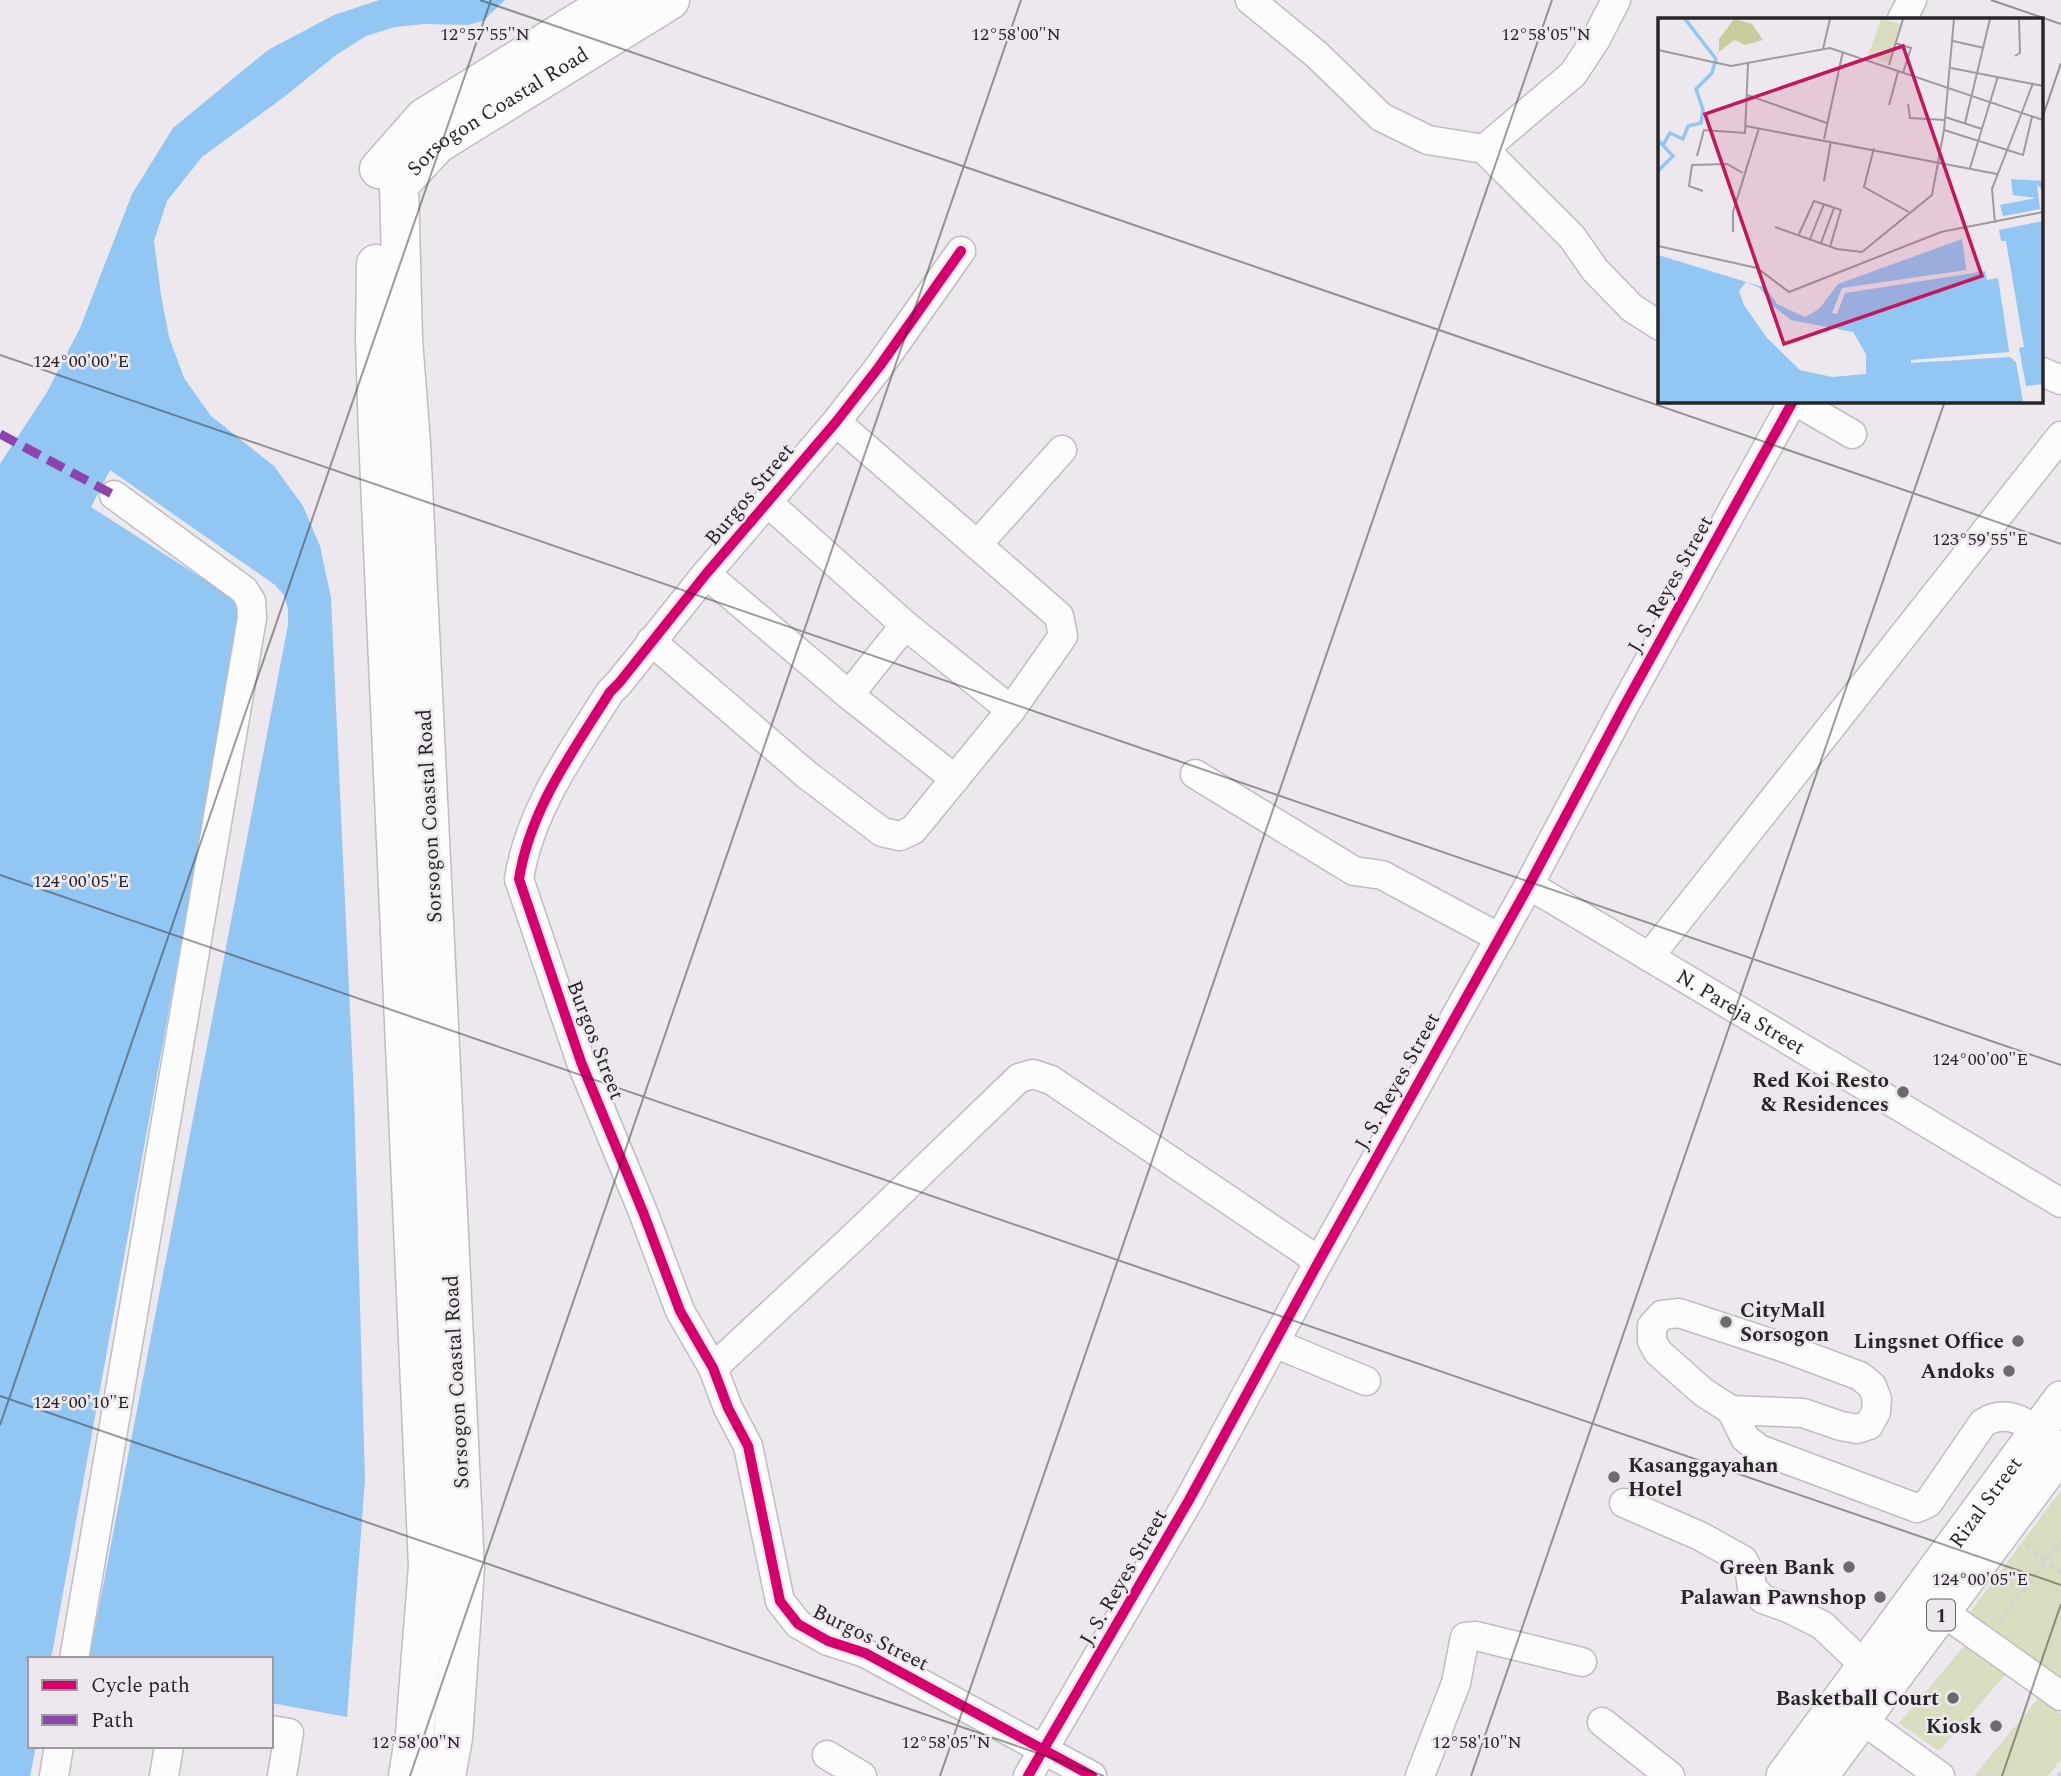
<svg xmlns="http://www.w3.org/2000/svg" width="2061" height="1776" font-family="Spectral,serif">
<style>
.green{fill:#daddbf}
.water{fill:#93c7f3}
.pier{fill:#ece8ed}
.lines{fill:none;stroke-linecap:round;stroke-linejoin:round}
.minor-casing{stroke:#c0bdc1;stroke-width:31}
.major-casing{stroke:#c0bdc1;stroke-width:38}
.highway-casing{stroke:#c0bdc1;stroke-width:41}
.path{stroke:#d2d2d3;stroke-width:3.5;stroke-dasharray:5 5;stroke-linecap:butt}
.minor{stroke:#fcfcfc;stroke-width:28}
.major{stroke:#fcfcfc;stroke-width:35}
.highway{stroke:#fcfcfc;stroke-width:38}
.quiet{stroke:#8e44ad;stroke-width:9;stroke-dasharray:18 9;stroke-linecap:butt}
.cycleway-casing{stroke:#ede7ee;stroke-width:15}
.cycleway{stroke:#d6006c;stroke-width:10}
.ticks{fill:none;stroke:#282528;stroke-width:2;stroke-opacity:0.45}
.poi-dot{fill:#6d696d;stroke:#ede7ee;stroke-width:2.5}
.labels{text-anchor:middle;stroke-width:5;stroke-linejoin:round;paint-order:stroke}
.shield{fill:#ede7ee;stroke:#635f63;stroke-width:2}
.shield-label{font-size:19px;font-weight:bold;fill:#282528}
.street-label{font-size:21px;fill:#282528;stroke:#ede7ee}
.poi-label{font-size:21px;font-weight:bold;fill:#282528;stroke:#ede7ee;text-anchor:end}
.inset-river{fill:none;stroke:#93c7f3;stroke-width:3.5}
.inset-road{fill:none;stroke:#9e9a9e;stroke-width:2}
.view{fill:#c2185b;fill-opacity:0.15;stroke:#c2185b;stroke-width:3.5}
.inset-edge{fill:none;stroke:#282528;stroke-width:3.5}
.ticks-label{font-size:18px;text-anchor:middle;fill:#282528;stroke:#ede7ee;stroke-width:5;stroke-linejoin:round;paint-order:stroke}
</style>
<rect width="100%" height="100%" fill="#ece8ed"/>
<!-- green -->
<path class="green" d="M2061 1490V1691L1962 1623Z
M1966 1644 2007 1673 1939 1751 1899 1723Z
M2038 1699 2061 1714V1759L2048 1776H1974Z"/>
<!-- water -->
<path class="water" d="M379 0H505L483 21 468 25 424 24 395 27 366 36 336 55 284 97 202 157 167 201 154 241 161 295 169 337 184 378 211 416 274 466 303 506 320 546 331 598 354 1097 365 1480 347 1717 271 1703V1659H30V1746H36L30 1776H0V464L47 392 80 328 132 194 173 128 268 50 334 15Z"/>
<!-- pier -->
<path class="pier" d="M110 470 275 585 284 595 288 609V625L89 1659H51L238 630V613L234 601 225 593 91 507Z"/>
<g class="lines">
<defs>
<g id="minor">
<path d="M1250 0 1316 54 1381 117 1428 140 1484 149 1572 237 1595 270 1632 308 1660 326"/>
<path d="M1902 19 1912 0"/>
<path d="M1484 149 1573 74 1596 39 1616 0"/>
<path d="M961 251 879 367 836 422 706 574 619 683 610 692C573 751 530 809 519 879L581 1062 643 1212 680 1311 713 1368 728 1408 748 1446 780 1601 798 1624 828 1641 865 1653 1092 1776"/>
<path d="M2042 372 2061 380"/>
<path d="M1795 401 1852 434"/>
<path d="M767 502 905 625 1011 710"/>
<path d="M977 545 1062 450"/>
<path d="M706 574 849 695 955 779"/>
<path d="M651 641 807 775 882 832 900 836 913 830 1011 710 1063 636 1059 616 836 422"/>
<path d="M849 695 905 625"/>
<path d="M1195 774 1354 871 1382 875 1500 938"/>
<path id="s1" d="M1529 885 2061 1203"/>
<path d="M1649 957 2061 436"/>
<path d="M1274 1343 1366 1381"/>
<path d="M713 1368 857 1234 1019 1078 1033 1074 1051 1080 1319 1261"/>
<path d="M1731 1410 1803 1413 1841 1426 1857 1429 1869 1425 1876 1412 1877 1399 1872 1386 1860 1376 1785 1348 1679 1313 1662 1315 1652 1326V1341L1658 1352 1703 1392 1731 1410 1745 1438 1759 1449 1906 1504 1917 1508 1928 1503 1983 1423C2009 1406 2032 1426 2053 1443"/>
<path d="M1624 1503 1700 1536 1743 1560 1750 1573 1752 1588 1763 1599 1788 1608 1822 1625 1864 1665"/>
<path d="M1943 1612 2061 1696"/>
<path d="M74 1659 252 618 251 601 244 590 114 495"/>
<path d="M1846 1708 1940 1776"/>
<path d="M1602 1722 1670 1776"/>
<path d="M271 1730 289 1733 282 1776"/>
<path d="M827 1755 862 1776"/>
<path d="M54 1776 59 1746"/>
<path d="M164 1776 169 1746"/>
<path d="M1028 1776 1189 1500 1319 1261 1529 885 1623 708 1793 401"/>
<path d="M1420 1776 1456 1683 1465 1637 1476 1636 1582 1662"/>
</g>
<g id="major">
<path id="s2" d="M1784 1776 2061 1399"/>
<path d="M1820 1776 2061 1453"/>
</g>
<g id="highway">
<path d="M379 169 424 118 614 0"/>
<path d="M376 264 375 340 378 434 428 1566 415 1733 408 1776"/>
<path id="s3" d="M446 1776 453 1738 465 1568 411 444 403 339 399 185 437 144 670 0"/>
</g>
</defs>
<!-- minor casing -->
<use href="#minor" class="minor-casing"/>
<!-- major casing -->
<use href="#major" class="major-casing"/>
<!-- highway casing -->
<use href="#highway" class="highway-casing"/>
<!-- path -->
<path class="path" d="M2026 1545 2061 1573
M1999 1623 2061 1541
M2058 1776 2061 1772"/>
<!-- minor -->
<use href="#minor" class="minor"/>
<!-- major -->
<use href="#major" class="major"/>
<!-- highway -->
<use href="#highway" class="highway"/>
<!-- quiet -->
<path class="quiet" d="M0 434 114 495"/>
<defs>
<path id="cycleway" d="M961 251 879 367 836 422 706 574 619 683 610 692C573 751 530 809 519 879L581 1062 643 1212 680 1311 713 1368 728 1408 748 1446 780 1601 798 1624 828 1641 865 1653 1092 1776
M1028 1776 1189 1500 1319 1261 1529 885 1623 708 1793 401"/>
</defs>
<!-- cycleway casing -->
<use href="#cycleway" class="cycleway-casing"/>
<!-- cycleway -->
<use href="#cycleway" class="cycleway"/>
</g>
<!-- ticks -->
<path class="ticks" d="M480 0 2061 544M1991 0 2061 24M2042 119 2061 63M0 355 2061 1065M0 875 2061 1585M0 1396 1104 1776M0 1425 491 0M410 1776 1021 0M940 1776 1552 0M1471 1776 1945 401M2002 1776 2061 1604"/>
<!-- markers -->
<g class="poi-dot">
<circle cx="1903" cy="1092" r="7"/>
<circle cx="1726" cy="1322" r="7"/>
<circle cx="2018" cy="1341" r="7"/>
<circle cx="2009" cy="1371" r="7"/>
<circle cx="1614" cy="1477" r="7"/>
<circle cx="1849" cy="1567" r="7"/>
<circle cx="1880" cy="1597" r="7"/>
<circle cx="1953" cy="1698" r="7"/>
<circle cx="1996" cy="1726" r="7"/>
</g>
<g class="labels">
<!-- shield labels -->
<rect class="shield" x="1927" y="1599.5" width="28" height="31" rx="5"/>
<g class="shield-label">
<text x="1941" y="1622">1</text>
</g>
<!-- street labels -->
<g class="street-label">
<text dy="7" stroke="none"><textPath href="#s3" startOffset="1718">Sorsogon Coastal Road</textPath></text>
<text transform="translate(749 494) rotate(-50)" y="7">Burgos Street</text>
<text transform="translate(1670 584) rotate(-61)" y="7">J. S. Reyes Street</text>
<text transform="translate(429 816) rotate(-93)" y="7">Sorsogon Coastal Road</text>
<text dy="7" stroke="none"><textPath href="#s1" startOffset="247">N. Pareja Street</textPath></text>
<text transform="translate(596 1040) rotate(69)" y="7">Burgos Street</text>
<text transform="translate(1397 1081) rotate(-61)" y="7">J. S. Reyes Street</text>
<text transform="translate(456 1382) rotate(-93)" y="7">Sorsogon Coastal Road</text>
<text dy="7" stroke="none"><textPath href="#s2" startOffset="340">Rizal Street</textPath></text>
<text transform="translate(1123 1577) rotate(-60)" y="7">J. S. Reyes Street</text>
<text transform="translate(871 1637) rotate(26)" y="7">Burgos Street</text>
</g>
<!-- poi labels -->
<g class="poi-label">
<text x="1889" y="1087">Red Koi Resto<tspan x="1889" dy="24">&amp; Residences</tspan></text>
<text x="1740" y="1317" text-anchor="start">CityMall<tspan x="1740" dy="24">Sorsogon</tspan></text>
<text x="2004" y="1348">Lingsnet Office</text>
<text x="1995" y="1378">Andoks</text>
<text x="1628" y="1472" text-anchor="start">Kasanggayahan<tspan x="1628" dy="24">Hotel</tspan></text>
<text x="1835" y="1574">Green Bank</text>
<text x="1866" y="1604">Palawan Pawnshop</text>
<text x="1939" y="1705">Basketball Court</text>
<text x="1982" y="1733">Kiosk</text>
</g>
</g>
<!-- overview -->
<g transform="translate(1658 18)">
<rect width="385" height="385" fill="#ece8ed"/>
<path d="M223 1 242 6 231 45 210 38Z" fill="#daddbf"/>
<path d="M76 1 94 6 105 22 87 27 76 22 61 34V21Z" fill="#c9cd9d"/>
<path d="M353 161 385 163V173L379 166 382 191 345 198 342 187 378 180 355 177ZM385 203V366L368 368 361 330 366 329 348 223H343L341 212ZM304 221 309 256 327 253 329 262 340 260 352 339 358 344 365 384H0V237L108 270 119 286 147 299 161 291 180 266ZM88 264 102 270 115 288 133 302 195 314 208 336V356L174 359 142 352 109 320 86 287 81 273Z" fill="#93c7f3" fill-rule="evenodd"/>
<path d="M308 252 309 256 187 275 179 296 174 295 184 270ZM352 334V339L253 345V342Z" fill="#ece8ed"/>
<path class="inset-river" d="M0 122 15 138 0 153M5 127 12 115 25 121 30 108 43 105 45 92 38 71 54 55 58 41 27 1"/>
<path class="inset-road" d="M295 23 326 30M237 25 253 30 245 55M165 31 172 1M0 32 73 48 172 30 385 102M357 38 362 35 361 1M231 47 245 1M293 50 385 68M89 77 169 105M250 86 252 100 287 102M231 87 240 54M364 94 375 65M287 99 324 111M307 105 332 1M88 108 339 156M286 112 365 137 374 99M166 121 185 33M216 130 206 169 251 194M39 138 46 112 87 115 90 46M312 150 340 58M166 163 173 123M45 173 31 168 34 147 69 146 85 155M337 205 334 171 364 94M117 209 179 231 204 234 274 177 286 112 296 1M75 214V194L101 110M141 216 156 183 183 192 172 229M152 221 166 186M163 225 176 190M0 228 99 250 131 274 283 214 385 194"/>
<path class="view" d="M245 28 324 258 126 326 47 96Z"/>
<rect width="385" height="385" class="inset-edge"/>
</g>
<g class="ticks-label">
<text x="1016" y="40">12°58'00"N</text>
<text x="485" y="40">12°57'55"N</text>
<text x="1546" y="40">12°58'05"N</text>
<text x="81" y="367">124°00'00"E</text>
<text x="1980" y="545">123°59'55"E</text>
<text x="81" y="887">124°00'05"E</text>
<text x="1980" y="1065">124°00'00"E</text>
<text x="81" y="1408">124°00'10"E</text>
<text x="1980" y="1585">124°00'05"E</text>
<text x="416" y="1748">12°58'00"N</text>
<text x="946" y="1748">12°58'05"N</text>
<text x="1477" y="1748">12°58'10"N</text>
</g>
<!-- legend -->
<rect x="28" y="1657" width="245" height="91" fill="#ede7ee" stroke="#9e999f" stroke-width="2"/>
<rect x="42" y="1680" width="35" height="10" fill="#d6006c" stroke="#9e999f" stroke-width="2"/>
<text x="91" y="1692" font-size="21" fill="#282528">Cycle path</text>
<rect x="42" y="1715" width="35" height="10" fill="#8e44ad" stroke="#9e999f" stroke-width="2"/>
<text x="91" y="1727" font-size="21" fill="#282528">Path</text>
</svg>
